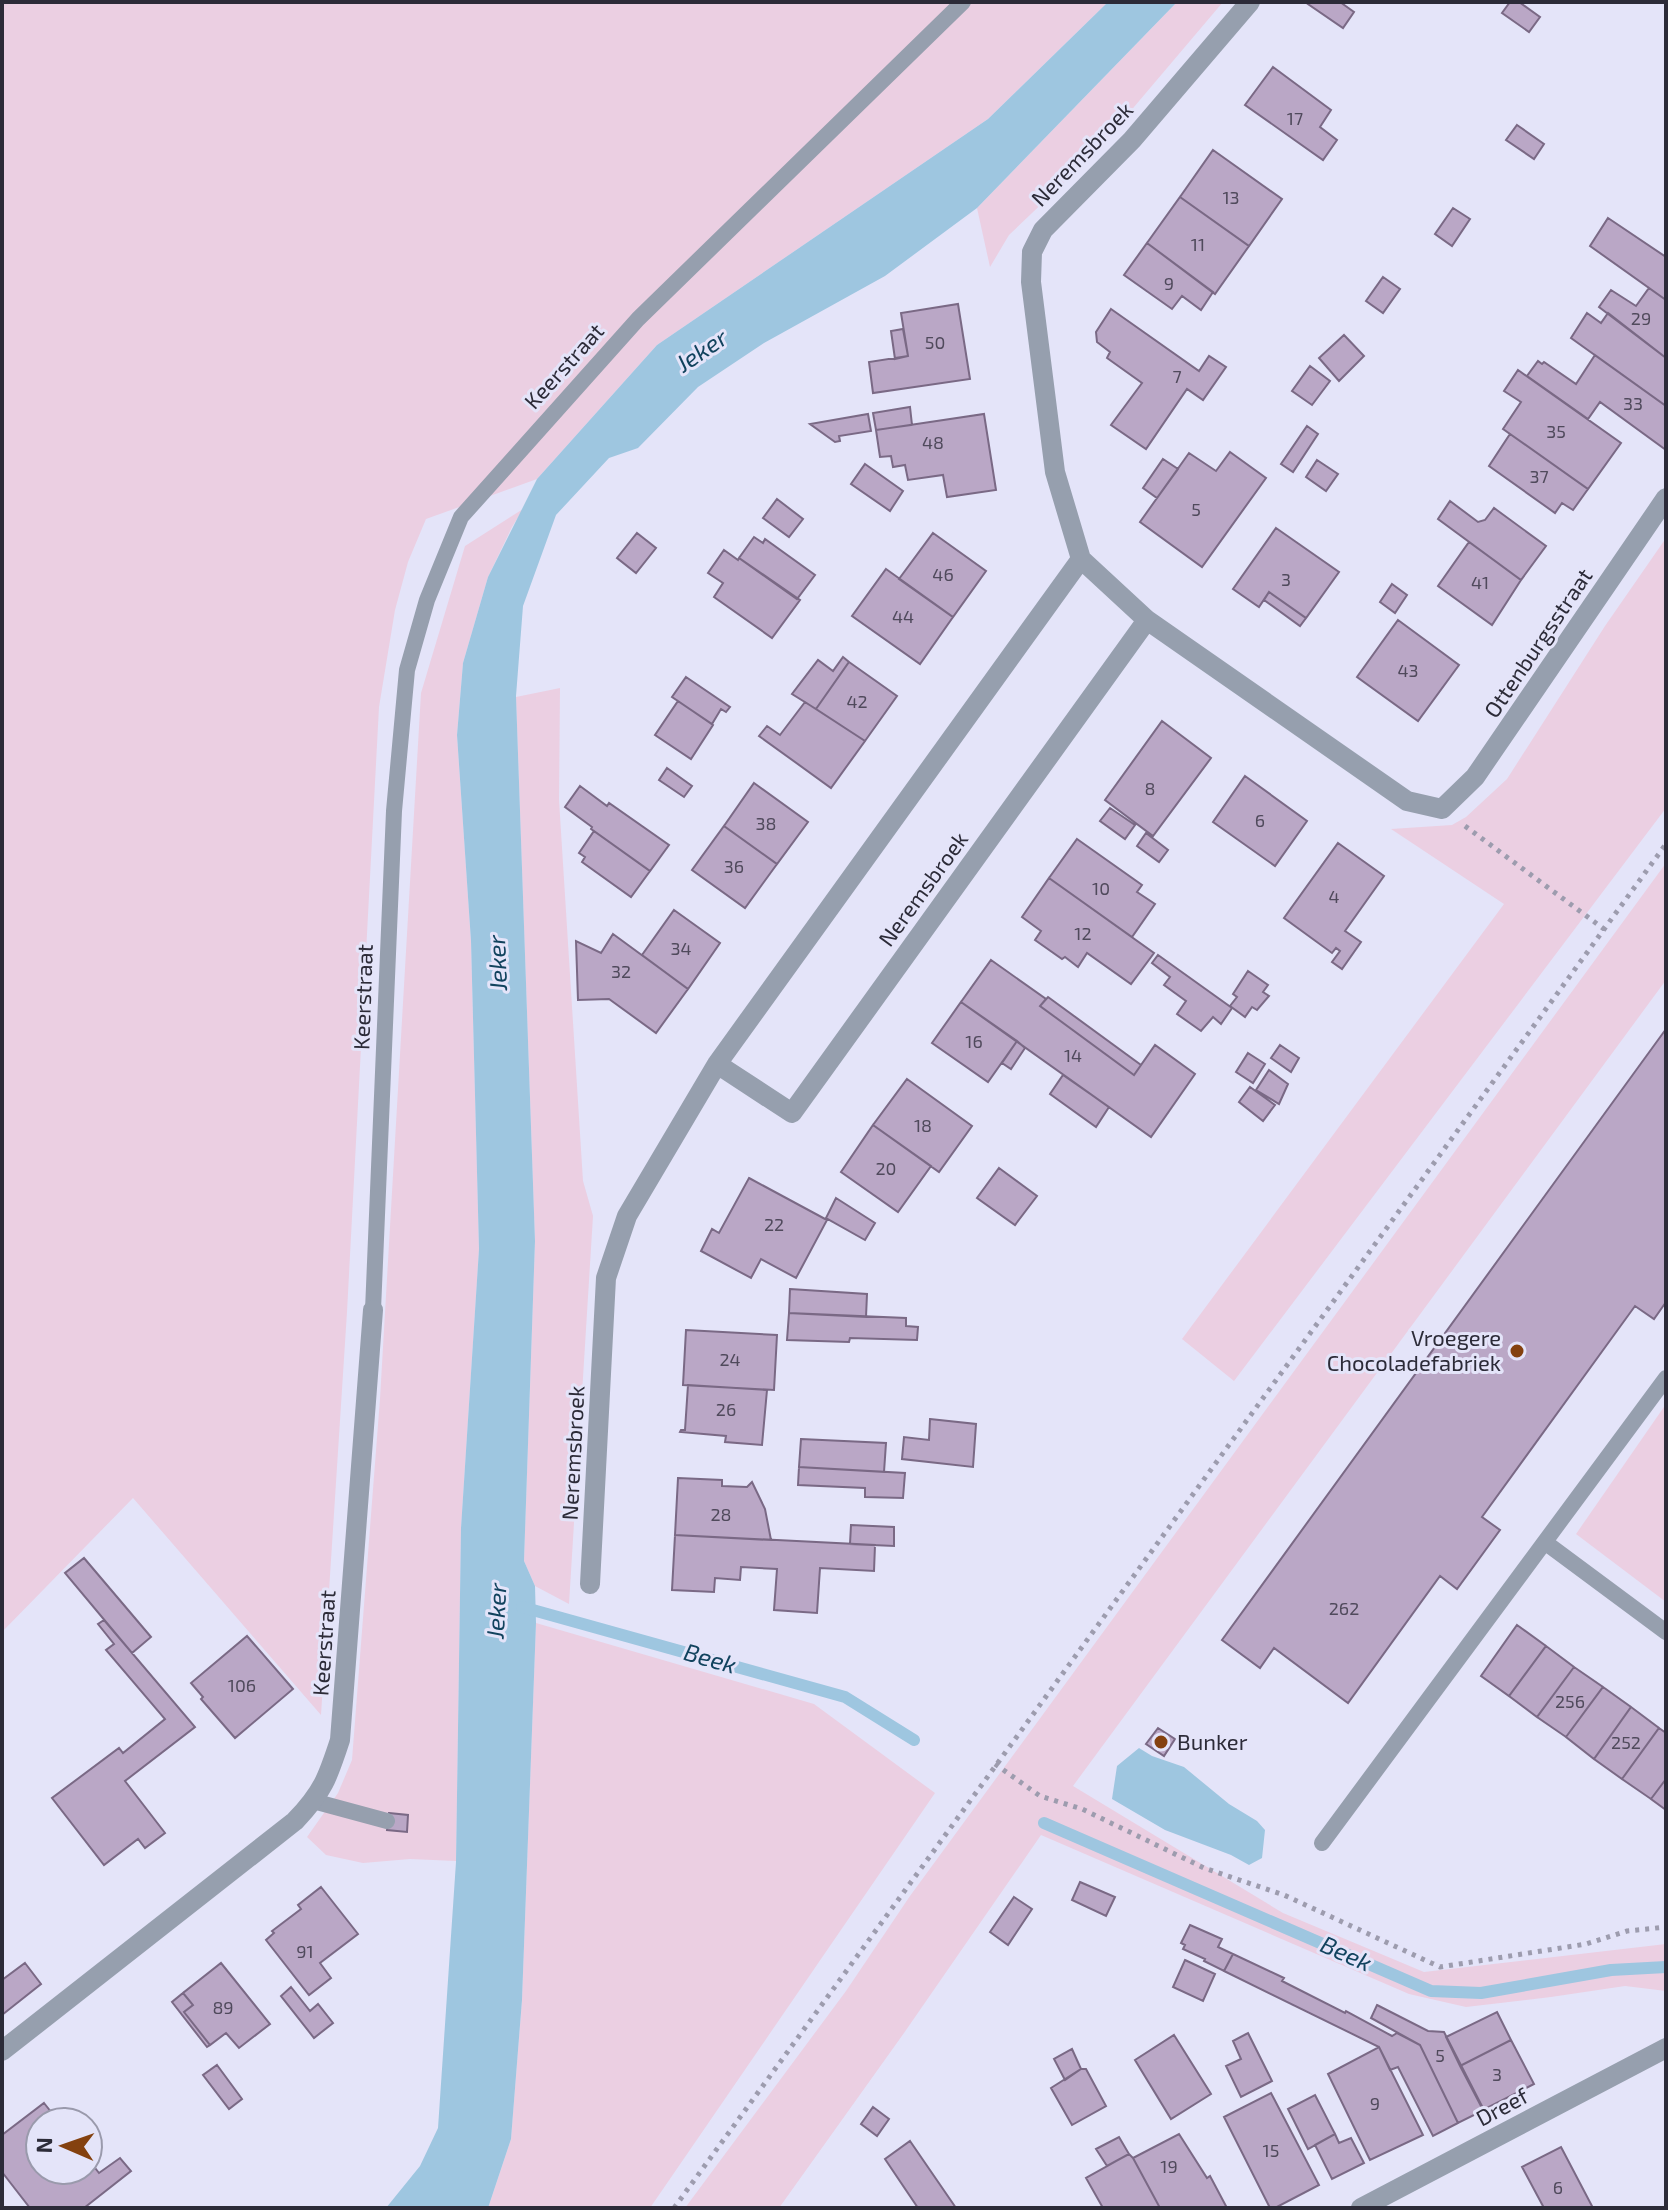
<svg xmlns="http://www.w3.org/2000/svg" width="1668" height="2210" font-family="'Exo 2',sans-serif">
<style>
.green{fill:#ebcfe2}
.water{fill:#9ec6e0}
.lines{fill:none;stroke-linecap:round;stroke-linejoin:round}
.stream{stroke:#9ec6e0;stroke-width:12}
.building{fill:#baa7c6;stroke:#7a6985;stroke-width:2}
.path{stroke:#9d9cae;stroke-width:5;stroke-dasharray:4 6;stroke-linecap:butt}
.lane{stroke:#969fae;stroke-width:16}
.street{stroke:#969fae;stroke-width:20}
.poi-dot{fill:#84410f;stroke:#e4e4f9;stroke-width:3}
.labels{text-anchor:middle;stroke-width:6;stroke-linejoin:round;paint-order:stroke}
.number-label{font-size:18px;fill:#504a5c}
.street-label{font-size:22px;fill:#2c2b38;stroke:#e4e4f9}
.poi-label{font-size:22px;fill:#2c2b38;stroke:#e4e4f9;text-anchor:end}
.water-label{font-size:24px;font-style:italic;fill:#12435e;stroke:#e4e4f9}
</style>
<rect width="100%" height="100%" fill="#e4e4f9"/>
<!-- green -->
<path class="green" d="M2 2H1108L988 119 657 345 537 479 426 519 408 562 395 610 379 707 347 1312 321 1715 133 1498 2 1632Z
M1177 2H1223L1095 153 1009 235 990 267 977 208Z
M523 509 512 527 488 577 463 663 457 735 471 941 479 1249 461 1528 456 1861 410 1859 363 1863 326 1855 307 1837 338 1793 352 1760 380 1399 421 693 465 546Z
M1666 538V808L1234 1381 1182 1339 1504 904 1391 829 1452 825 1466 817 1507 779 1605 626Z
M560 688 559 800 583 1181 593 1216 569 1604 535 1586 524 1561 535 1241 516 697Z
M1666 863V980L1073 1786 1283 1913 1424 1972 1666 1944V1991L1625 1986 1551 1997 1466 2007 1409 1994 1041 1835 904 2033 779 2208H685L846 1991 910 1896Z
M1666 1404V1602L1576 1534Z
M536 1623 814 1704 935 1793 650 2208H488L511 2139 522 2000Z"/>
<!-- water -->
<path class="water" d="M1108 2H1177L977 208 885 276 764 343 698 387 638 448 609 458 556 515 523 606 516 696 535 1241 524 1561 535 1586 536 1623 522 2000 511 2139 488 2208H386L420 2166 438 2128 456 1862 461 1528 479 1249 471 941 457 735 463 663 488 577 537 479 657 345 988 119Z
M1139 1748 1152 1756 1184 1767 1229 1804 1257 1821 1265 1830 1262 1858 1249 1865 1231 1855 1165 1830 1112 1799 1117 1766Z"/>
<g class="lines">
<!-- stream -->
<path class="stream" d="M522 1607 845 1697 914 1740
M1044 1823 1431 1991 1481 1993 1611 1970 1666 1967"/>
</g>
<!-- building -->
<path class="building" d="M1305 2H1340L1354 12 1343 28Z
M1510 2H1519L1540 17 1529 32 1502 13Z
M1273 67 1331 110 1320 127 1337 140 1323 160 1245 105Z
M1517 125 1544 144 1534 159 1506 140Z
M1213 150 1282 199 1249 246 1180 197Z
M1180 197 1249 246 1215 294 1147 243Z
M1453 208 1470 219 1452 246 1435 234Z
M1608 218 1666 257V300L1590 246Z
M1147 243 1213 292 1201 310 1182 296 1172 309 1124 275Z
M1383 277 1400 289 1383 313 1366 301Z
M1649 288 1666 300V358L1599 307 1611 290 1636 306Z
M958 304 970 379 873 393 869 362 908 356 901 313Z
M1111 309 1199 371 1209 356 1226 367 1203 400 1187 389 1146 449 1111 425 1142 383 1107 358 1110 352 1097 342 1096 332Z
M1587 313 1601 323 1608 313 1666 358V406L1571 338Z
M903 329 908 356 895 359 891 331Z
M1344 335 1364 356 1339 381 1319 358Z
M1595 355 1666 406V450L1600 402 1588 419 1527 376 1538 361 1542 364 1544 362 1576 384Z
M1310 366 1330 381 1312 405 1292 391Z
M1518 370 1621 443 1588 489 1503 429 1521 402 1504 391Z
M910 407 912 425 876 430 873 413Z
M868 414 871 431 839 436 840 441 835 442 810 424Z
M984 414 996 490 947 497 943 475 908 480 905 465 893 467 891 456 880 457 876 430Z
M1307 426 1318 434 1293 472 1281 464Z
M1510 434 1588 489 1573 510 1562 503 1555 513 1489 466Z
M1230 452 1266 478 1202 567 1140 522 1189 453 1216 471Z
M1163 459 1178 469 1157 498 1143 488Z
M1317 460 1338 474 1326 491 1306 477Z
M865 464 903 491 890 511 851 484Z
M777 499 803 519 789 537 763 518Z
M1450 501 1478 522 1485 520 1494 508 1546 546 1521 580 1438 519Z
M1276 528 1339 572 1306 618 1269 592 1259 607 1233 589Z
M637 533 656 548 636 573 617 558Z
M933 533 986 571 953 617 899 579Z
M754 537 763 543 765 539 815 575 797 599 739 558Z
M1469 542 1521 580 1492 625 1438 586Z
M724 550 738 560 739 558 800 600 772 638 714 597 723 583 708 573Z
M886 569 953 617 920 664 852 616Z
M1392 584 1407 595 1395 613 1380 602Z
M1269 592 1306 618 1300 626 1264 600Z
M1398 620 1459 665 1418 721 1357 677Z
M843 657 849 662 816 709 792 694 818 660 833 671Z
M849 662 897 696 865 741 816 709Z
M686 677 730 707 726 712 721 709 712 724 672 697Z
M678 701 713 725 691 759 655 735Z
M805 702 865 741 831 788 759 736 767 726 780 735Z
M1162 721 1211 758 1153 836 1105 800Z
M667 768 692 786 684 797 659 780Z
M1245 776 1307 821 1275 866 1213 822Z
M754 783 808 822 777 864 724 826Z
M580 786 607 806 609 803 669 845 650 871 591 829 592 827 565 807Z
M1110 808 1135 825 1125 839 1100 821Z
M724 826 777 864 745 908 692 870Z
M594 831 650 871 631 897 582 862 585 857 579 853Z
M1146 833 1168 850 1159 862 1137 846Z
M1077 839 1142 885 1137 892 1155 904 1132 937 1049 878Z
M1338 843 1384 876 1345 931 1361 942 1342 969 1332 962 1340 951 1336 948 1332 953 1284 918Z
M1049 878 1154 953 1131 984 1087 953 1078 967 1065 957 1062 959 1035 940 1041 931 1022 917Z
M674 910 720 943 688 989 642 955Z
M613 934 688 989 656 1033 609 999 578 1000 576 941 601 953Z
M1158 955 1232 1008 1221 1024 1213 1017 1201 1031 1177 1014 1186 1001 1164 985 1170 977 1152 963Z
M991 960 1046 999 1040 1006 1134 1075 1155 1045 1195 1074 1151 1137 961 1002Z
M1248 971 1268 985 1263 992 1269 996 1257 1010 1252 1007 1245 1017 1230 1006 1237 997 1233 994Z
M1048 997 1141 1065 1134 1075 1040 1006Z
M961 1002 1017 1041 988 1082 932 1043Z
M1666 1029V1302L1654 1319 1635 1306 1482 1517 1500 1530 1457 1589 1440 1576 1348 1703 1274 1648 1260 1668 1222 1640Z
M1017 1041 1025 1048 1011 1069 1002 1063Z
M1280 1045 1299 1058 1291 1072 1271 1058Z
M1248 1053 1265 1064 1253 1083 1236 1072Z
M1269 1070 1288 1084 1279 1104 1256 1090Z
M1063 1075 1109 1107 1096 1127 1050 1094Z
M907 1079 972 1126 939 1172 873 1125Z
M1250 1087 1275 1105 1263 1121 1239 1102Z
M873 1125 931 1166 898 1212 841 1172Z
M999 1168 1037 1196 1015 1225 977 1198Z
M749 1178 827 1220 796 1278 761 1259 751 1278 701 1251 712 1229 719 1233Z
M836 1198 875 1223 865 1240 826 1218Z
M790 1289 867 1294 866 1317 789 1313Z
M789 1313 906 1318V1326L918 1327 917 1340 850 1338 849 1342 787 1340Z
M686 1330 777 1335 774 1390 683 1385Z
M688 1385 767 1390 762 1445 725 1442 726 1436 680 1432 681 1430H685Z
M930 1419 976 1424 973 1467 902 1459 904 1437 929 1440Z
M801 1439 886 1443 884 1472 799 1467Z
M799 1467 905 1473 903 1498 865 1497V1488L798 1485Z
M678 1478 722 1480V1486L747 1487 752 1482 765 1509 771 1540 675 1535Z
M851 1525 894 1527V1546L850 1544Z
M675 1535 875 1545 874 1571 820 1568 817 1613 774 1610 777 1569 741 1567 740 1580 715 1578 714 1592 672 1590Z
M84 1558 151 1637 132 1653 65 1573Z
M104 1620 195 1727 125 1781 165 1833 145 1848 138 1839 104 1865 52 1798 119 1748 123 1753 165 1719 106 1650 114 1644 98 1624Z
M1517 1625 1546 1646 1509 1696 1481 1676Z
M247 1636 293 1689 235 1738 201 1699 203 1697 191 1683Z
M1546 1646 1574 1667 1537 1717 1509 1696Z
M1574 1667 1603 1687 1566 1737 1537 1717Z
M1603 1687 1631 1707 1594 1759 1566 1737Z
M1631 1707 1659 1728 1622 1779 1594 1759Z
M1158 1728 1175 1739 1164 1756 1146 1744Z
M1659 1728 1666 1733V1779L1651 1799 1622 1779Z
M1666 1779V1810L1651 1799Z
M389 1813 408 1815 407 1832 387 1830Z
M1080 1882 1115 1897 1106 1916 1072 1900Z
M321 1887 358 1934 320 1963 331 1978 309 1995 266 1940 274 1933 272 1931 301 1909 298 1905Z
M1014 1897 1032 1909 1008 1945 990 1932Z
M1190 1925 1222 1939 1218 1947 1233 1954 1224 1971 1204 1961 1205 1959 1183 1949 1185 1945 1181 1943Z
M1233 1954 1284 1978 1282 1981 1345 2013 1346 2011 1392 2036 1397 2033 1420 2045 1458 2123 1433 2136 1398 2067 1390 2070 1379 2047 1224 1971Z
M1185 1960 1215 1974 1203 2001 1173 1987Z
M25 1963 41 1984 2 2015V1980Z
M221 1963 270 2024 239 2048 226 2033 210 2045 184 2012 193 2005 183 1993Z
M291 1987 310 2011 318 2004 333 2023 314 2038 281 1996Z
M183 1993 193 2005 184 2012 210 2045 207 2047 172 2002Z
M1377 2005 1428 2031 1444 2032 1484 2110 1458 2123 1420 2045 1371 2018Z
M1497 2012 1511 2040 1460 2066 1446 2037Z
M1248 2033 1272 2081 1241 2097 1226 2066 1241 2059 1233 2041Z
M1174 2035 1211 2094 1171 2119 1135 2060Z
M1511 2040 1534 2084 1483 2110 1460 2066Z
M1379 2047 1423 2135 1370 2160 1328 2074Z
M1072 2049 1081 2069 1065 2080 1054 2059Z
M217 2065 242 2099 229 2109 203 2075Z
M1081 2069H1086L1106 2106 1072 2125 1051 2088Z
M1271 2093 1319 2185 1275 2208H1270L1224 2117Z
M1315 2095 1335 2134 1308 2149 1288 2109Z
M44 2103 59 2122H40V2170H88V2159L99 2173 120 2158 131 2171 84 2208H30L2 2172V2135Z
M873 2107 889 2119 877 2136 861 2124Z
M1179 2134 1207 2178 1210 2176 1227 2208H1160L1133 2158Z
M1335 2134 1339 2143 1351 2138 1364 2163 1332 2179 1315 2145Z
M1119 2137 1129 2154 1107 2166 1096 2149Z
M910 2141 956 2208H918L885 2159Z
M1561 2147 1593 2208H1544L1522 2167Z
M1129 2154 1133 2158 1160 2208H1103L1086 2178Z"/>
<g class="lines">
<!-- path -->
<path class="path" d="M1465 826 1604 929
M995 1764 1040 1796 1082 1809 1204 1868 1284 1895 1440 1967 1586 1944 1627 1931 1666 1927
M674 2208 1666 844"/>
<!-- lane -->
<path class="lane" d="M373 1310 394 811 407 670 427 600 461 517 638 319 963 2
M1546 1543 1666 1632
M313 1801 387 1821
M1322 1843 1666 1378"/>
<!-- street -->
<path class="street" d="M1250 2 1132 140 1043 230 1032 252 1031 282 1055 472 1081 559 1147 620 1407 801 1442 809 1475 777 1666 498
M717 1064 792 1113 1147 620
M590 1584 606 1278 627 1216 717 1064 1081 559
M2 2051 295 1821C323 1792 328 1777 340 1740L373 1310
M1361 2208 1666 2048"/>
</g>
<!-- markers -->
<g class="poi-dot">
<circle cx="1517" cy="1351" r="8"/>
<circle cx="1161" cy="1742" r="8"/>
</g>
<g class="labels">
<!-- number labels -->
<g class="number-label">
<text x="1295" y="125">17</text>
<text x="1231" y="204">13</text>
<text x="1198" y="251">11</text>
<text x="1169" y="290">9</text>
<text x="1641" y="325">29</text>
<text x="935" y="349">50</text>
<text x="1177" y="383">7</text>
<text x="1633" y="410">33</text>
<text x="1556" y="438">35</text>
<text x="933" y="449">48</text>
<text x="1539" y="483">37</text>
<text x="1196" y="516">5</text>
<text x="943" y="581">46</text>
<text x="1286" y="586">3</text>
<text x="1480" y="589">41</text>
<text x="903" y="623">44</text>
<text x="1408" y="677">43</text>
<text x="857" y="708">42</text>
<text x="1150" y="795">8</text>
<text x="1260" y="827">6</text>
<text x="766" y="830">38</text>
<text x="734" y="873">36</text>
<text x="1101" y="895">10</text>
<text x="1334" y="903">4</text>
<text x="1083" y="940">12</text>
<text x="681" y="955">34</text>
<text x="621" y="978">32</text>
<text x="974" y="1048">16</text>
<text x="1073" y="1062">14</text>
<text x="923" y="1132">18</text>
<text x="886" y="1175">20</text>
<text x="774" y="1231">22</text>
<text x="730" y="1366">24</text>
<text x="726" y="1416">26</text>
<text x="721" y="1521">28</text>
<text x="1344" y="1615">262</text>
<text x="242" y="1692">106</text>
<text x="1570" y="1708">256</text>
<text x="1626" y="1749">252</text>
<text x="305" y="1958">91</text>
<text x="223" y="2014">89</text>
<text x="1440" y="2062">5</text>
<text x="1497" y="2081">3</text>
<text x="1375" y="2110">9</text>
<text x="1271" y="2157">15</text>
<text x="1169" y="2173">19</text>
<text x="1558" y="2194">6</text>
</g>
<!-- street labels -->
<g class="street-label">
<text transform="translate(1082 154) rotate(-46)" y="8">Neremsbroek</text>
<text transform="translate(564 366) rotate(-48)" y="8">Keerstraat</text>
<text transform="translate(1538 643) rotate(-56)" y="8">Ottenburgsstraat</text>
<text transform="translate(923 889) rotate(-54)" y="8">Neremsbroek</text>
<text transform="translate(363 997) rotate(-88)" y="8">Keerstraat</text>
<text transform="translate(573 1453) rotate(-87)" y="8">Neremsbroek</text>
<text transform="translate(324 1643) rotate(-86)" y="8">Keerstraat</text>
<text transform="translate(1502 2107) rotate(-28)" y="8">Dreef</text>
</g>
<!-- poi labels -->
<g class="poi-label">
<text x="1501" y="1346">Vroegere<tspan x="1501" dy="25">Chocoladefabriek</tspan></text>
<text x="1177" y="1750" text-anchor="start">Bunker</text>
</g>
<!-- water labels -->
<g class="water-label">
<text transform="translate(702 351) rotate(-34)" y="8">Jeker</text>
<text transform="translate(498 963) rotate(-92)" y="8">Jeker</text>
<text transform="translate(497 1611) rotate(-87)" y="8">Jeker</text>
<text transform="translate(710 1659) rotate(16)" y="8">Beek</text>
<text transform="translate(1346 1954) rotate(24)" y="8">Beek</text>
</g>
</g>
<!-- border -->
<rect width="1668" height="2210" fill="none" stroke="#2c2b38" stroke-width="8"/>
<!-- north arrow -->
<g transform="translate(64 2146) rotate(272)"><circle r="38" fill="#e4e4f9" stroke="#9a9aac" stroke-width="2"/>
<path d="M0-6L14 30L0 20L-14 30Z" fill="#84410f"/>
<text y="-12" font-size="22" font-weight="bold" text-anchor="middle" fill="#2c2b38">N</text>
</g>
</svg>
